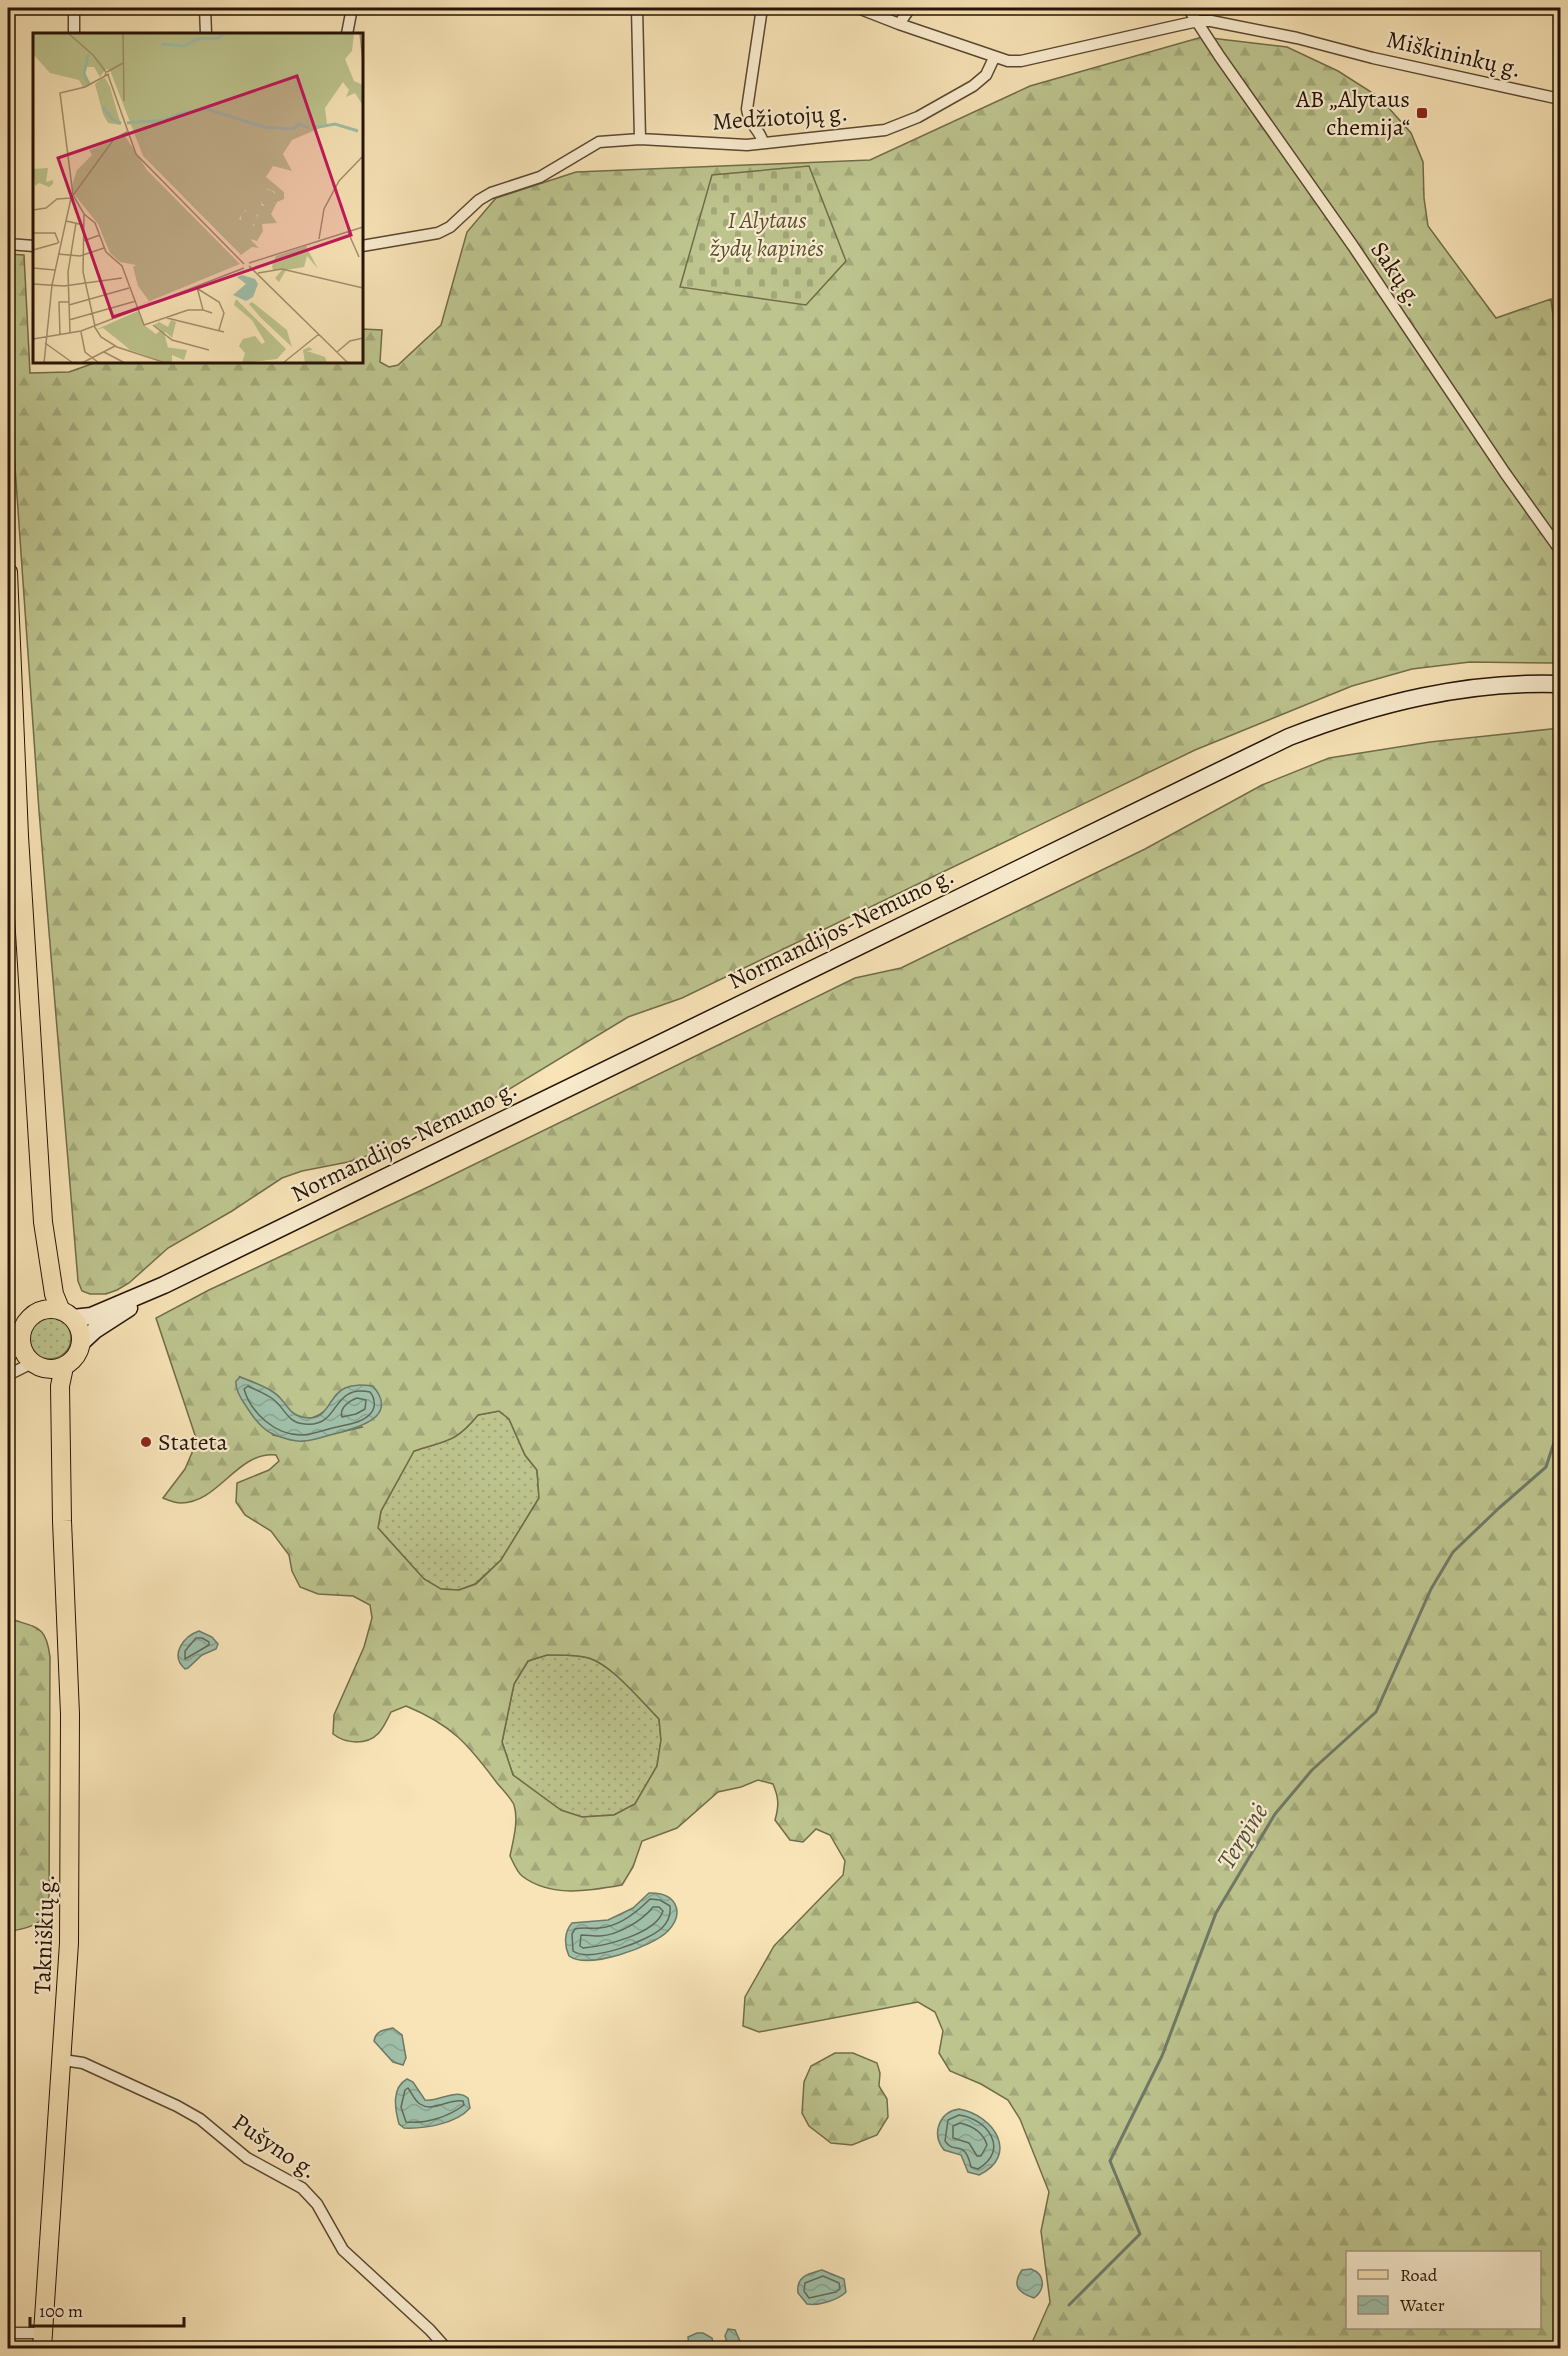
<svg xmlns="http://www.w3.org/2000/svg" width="1568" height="2356" font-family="Alegreya,serif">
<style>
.grass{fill:url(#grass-dots);stroke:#716c49;stroke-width:1.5}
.forest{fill:url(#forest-firs);stroke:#716c49;stroke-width:1.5;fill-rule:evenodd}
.cemetery{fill:url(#cemetery-stones);stroke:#716c49;stroke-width:1.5}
.water{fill:url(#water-waves);stroke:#6e7a67;stroke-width:1.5}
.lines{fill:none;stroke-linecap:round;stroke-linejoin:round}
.shore{stroke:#626956;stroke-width:1.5}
.stream{stroke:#6e7a67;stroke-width:3}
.minor-casing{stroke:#5a4731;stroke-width:13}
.secondary-casing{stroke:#251304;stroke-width:19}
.primary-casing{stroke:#251304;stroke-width:20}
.minor{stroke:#faedd0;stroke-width:10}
.secondary{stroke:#faedd0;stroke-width:16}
.primary{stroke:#f8e4b7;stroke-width:18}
.poi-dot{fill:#8f2418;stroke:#faedd0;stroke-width:2}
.labels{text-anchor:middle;stroke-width:4.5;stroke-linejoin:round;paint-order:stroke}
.street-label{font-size:24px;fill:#251304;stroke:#faedd0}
.poi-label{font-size:24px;fill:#251304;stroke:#faedd0;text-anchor:end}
.park-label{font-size:24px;font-style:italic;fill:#5a5134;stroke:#faedd0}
.water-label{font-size:26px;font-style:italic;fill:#504f3e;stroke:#faedd0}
.inset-river{fill:none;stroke:#9fbfa9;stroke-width:3}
.inset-road{fill:none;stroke:#a4906f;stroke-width:1.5}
.view{fill:#c2185b;fill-opacity:0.15;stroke:#c2185b;stroke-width:3}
.inset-edge{fill:none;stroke:#251304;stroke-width:3}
</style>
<defs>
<pattern id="grass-dots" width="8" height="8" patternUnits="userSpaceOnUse" patternTransform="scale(1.5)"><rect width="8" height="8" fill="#bdc48e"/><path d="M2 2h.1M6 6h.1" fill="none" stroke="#a2a879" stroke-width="1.8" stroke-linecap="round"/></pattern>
<pattern id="forest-firs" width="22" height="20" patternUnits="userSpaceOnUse" patternTransform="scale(1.5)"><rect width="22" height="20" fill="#bdc48e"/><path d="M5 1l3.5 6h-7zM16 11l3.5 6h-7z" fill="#a2a879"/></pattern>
<pattern id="cemetery-stones" width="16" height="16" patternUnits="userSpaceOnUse" patternTransform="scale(1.5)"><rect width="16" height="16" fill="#bdc48e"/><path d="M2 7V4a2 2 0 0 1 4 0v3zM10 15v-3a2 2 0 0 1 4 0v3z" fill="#a2a879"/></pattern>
<pattern id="water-waves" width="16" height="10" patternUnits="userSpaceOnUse" patternTransform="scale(1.5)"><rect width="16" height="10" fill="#9fbfa9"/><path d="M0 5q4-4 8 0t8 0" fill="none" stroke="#89a390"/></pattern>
</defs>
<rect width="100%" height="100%" fill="#f8e4b7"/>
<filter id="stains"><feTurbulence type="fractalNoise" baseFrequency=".00333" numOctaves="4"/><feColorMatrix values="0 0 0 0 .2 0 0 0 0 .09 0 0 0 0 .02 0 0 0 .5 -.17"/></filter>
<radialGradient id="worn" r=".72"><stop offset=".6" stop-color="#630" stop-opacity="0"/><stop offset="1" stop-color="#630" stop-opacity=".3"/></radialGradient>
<!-- grass -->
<path class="grass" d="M29 1338a21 21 0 1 1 42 0a21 21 0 1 1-42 0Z
M499 1411 509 1419 525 1455 537 1470 539 1498 501 1560 475 1584 459 1590 440 1589 424 1579 378 1528 381 1511 414 1451C447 1440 455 1443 478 1415Z
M547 1655C561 1655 575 1654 589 1658 612 1665 641 1701 659 1719L661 1740 657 1766 635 1804 614 1815 582 1817 561 1811 513 1775 502 1742 514 1684 528 1661Z"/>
<!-- forest -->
<path class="forest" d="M1202 37 1287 47 1338 71 1379 97 1411 133 1423 162 1424 198 1428 226 1496 318 1551 299 1560 372V659L1553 663 1470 662 1412 669 1352 686 1195 750 682 998 628 1017 465 1116 382 1151 348 1162 302 1171 282 1178 232 1211 168 1248 129 1283 117 1290 106 1294H90L82 1291 78 1281 39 811 9 381 8 254 24 255 30 373 69 372 97 362H362V329L382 330 380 362 389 367 398 365 441 325 467 232 496 198 576 172 870 160 1030 86Z
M1560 728V2348H1031V2345L1050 2302 1041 2231 1049 2192 1020 2119 1008 2100 981 2084 950 2071 939 2053 943 2031 935 2012 918 2002 759 2032 743 2026 745 1997 774 1946 843 1875 845 1861 830 1835 816 1829 803 1842 790 1840 775 1820C779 1806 779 1798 773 1784L758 1780 741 1787 718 1792 677 1828 642 1841 633 1867 622 1885C589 1891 551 1898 522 1876 517 1872 513 1862 510 1856 513 1841 519 1820 514 1805 511 1798 502 1789 497 1783 468 1744 452 1725 406 1706L391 1712C383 1729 377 1742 356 1742 346 1741 341 1740 333 1734L334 1715 364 1647 372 1618 370 1605 353 1596 318 1594 300 1587 292 1571 289 1555 271 1531 245 1515 236 1502 237 1483 269 1470 279 1461 276 1455C237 1451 219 1503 181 1503 175 1503 168 1500 163 1498L185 1469 197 1441 156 1318 209 1290 426 1188 855 978 901 968 1145 849 1262 785 1329 758 1430 742ZM240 1377C252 1382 265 1386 276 1394 282 1398 285 1407 291 1412 305 1425 324 1416 331 1402L362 1427 303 1441 273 1435ZM499 1411 509 1419 525 1455 537 1470 539 1498 501 1560 476 1584 459 1590 441 1589 424 1579 378 1528 381 1511 414 1451C447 1440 455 1443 478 1415ZM547 1655C561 1655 575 1654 589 1658 612 1665 641 1701 659 1719L661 1740 657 1766 635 1804 614 1815 582 1817 561 1810 513 1775 502 1742 514 1684 528 1661ZM1348 2252H1540V2328H1348Z
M8 1618C36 1628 46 1624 50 1657L49 1909C43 1925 23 1930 8 1931Z
M835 2053H853L877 2063 880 2073 879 2086 887 2099 888 2117 877 2135 852 2145 831 2143 809 2126 802 2113 804 2082 811 2066Z"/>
<!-- cemetery -->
<path class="cemetery" d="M809 166 846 261 806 305 680 287 712 175Z"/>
<!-- water -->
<path class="water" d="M240 1377C252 1382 269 1387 278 1396 287 1404 289 1414 302 1417 329 1424 327 1396 345 1388 354 1384 363 1385 373 1386 401 1419 353 1429 330 1435 322 1437 312 1441 303 1441 294 1442 283 1438 275 1435 262 1430 253 1417 246 1406 241 1399 235 1390 236 1381Z
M199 1631 212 1637 218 1644 216 1649 202 1655 188 1668 185 1669C169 1655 184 1636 199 1631Z
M649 1893C675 1892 686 1911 668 1931 652 1947 588 1970 569 1956 564 1945 564 1932 572 1923L608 1920 633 1908Z
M393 2028 402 2035 406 2058 403 2065 393 2062 374 2041C376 2030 384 2030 393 2028Z
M407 2079 413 2082 425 2100C439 2102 455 2088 468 2098L470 2108C456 2124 424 2129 404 2128L399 2124C395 2109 391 2088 407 2079Z
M959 2109C994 2115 1020 2155 979 2175L968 2172 961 2155 944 2150C931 2134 939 2112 959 2109Z
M1031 2269C1045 2274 1046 2289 1034 2298 1019 2293 1011 2286 1022 2270Z
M822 2270 844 2279 846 2292C838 2300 819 2306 807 2304L798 2293C796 2276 808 2274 822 2270Z
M728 2329 735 2330 743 2348H729L725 2336Z
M697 2333H703L712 2338 714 2348H689L688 2337Z"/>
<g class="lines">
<!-- shore -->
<path class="shore" d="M248 1386C256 1390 266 1394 273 1399 285 1408 287 1423 305 1424 341 1428 330 1384 370 1392 375 1398 376 1407 371 1413 363 1423 348 1424 337 1427 326 1429 312 1435 301 1435 275 1435 251 1413 244 1389Z
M357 1398 366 1400 365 1409 356 1414 342 1417C339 1408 349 1401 357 1398Z
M196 1638H202L209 1642V1645L185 1659V1651Z
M650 1899 660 1900 670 1906C671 1915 668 1922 662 1928 648 1941 590 1963 573 1951L572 1934 575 1929C583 1927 591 1929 599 1928 619 1927 637 1912 650 1899Z
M653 1907H659L663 1911C656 1934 605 1946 583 1948L580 1946 581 1935C587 1935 593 1936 600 1936 618 1935 642 1921 653 1907Z
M408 2088C412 2093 414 2100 420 2104 433 2113 449 2098 463 2101L464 2105C448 2117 426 2124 406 2122L401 2107 405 2090Z
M959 2115C988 2119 1010 2150 978 2169L971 2167C964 2137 955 2156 945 2141L948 2120Z
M960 2123C973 2126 983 2132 987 2145L981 2156H977L969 2143 953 2138V2126Z
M823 2276 839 2283 840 2289 836 2292 809 2298 804 2291 805 2283Z"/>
<!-- stream -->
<path class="stream" d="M1560 1352 1558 1365 1560 1389
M1069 2305 1140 2234 1110 2161 1162 2056 1216 1913 1275 1814 1312 1770 1376 1712 1431 1589 1453 1552 1499 1508 1546 1467 1560 1424
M1063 2348V2345"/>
<defs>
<path id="minor" d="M74 8V34
M205 8 206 34
M637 8 640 139
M762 8 747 109C749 126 761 130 763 143
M858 8 899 24 1008 61H1021L1175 26 1198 21H1211L1297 38 1373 58 1560 99
M1188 8 1220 57 1353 246 1505 473 1560 550
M899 24 910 8
M347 34 352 8
M8 244 34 246
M362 246 438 233 450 227 479 200 491 193 540 177 599 142 640 139 747 145 885 130 918 117 973 86 986 75 994 58
M8 1360 15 1349 21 1335
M8 1375 32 1363
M63 2060 83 2063 177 2106 200 2119 247 2158 302 2188 317 2204 343 2250 430 2330 446 2348
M8 2333H43"/>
<path id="secondary" d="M73 1318 91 1316 164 1285 1289 737C1377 703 1466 681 1560 684
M81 1343 95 1330 129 1308"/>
<path id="primary" d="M8 572 19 836 43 1222 54 1294 61 1311
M21 1339a30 30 0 1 1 60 0a30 30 0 1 1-60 0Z
M42 2348 69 1943 70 1714 62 1521 60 1386 64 1367"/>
</defs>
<!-- minor casing -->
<use href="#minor" class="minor-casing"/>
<!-- secondary casing -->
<use href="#secondary" class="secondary-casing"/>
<!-- primary casing -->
<use href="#primary" class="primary-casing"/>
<!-- minor -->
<use href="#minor" class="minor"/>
<!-- secondary -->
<use href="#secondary" class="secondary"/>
<!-- primary -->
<use href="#primary" class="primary"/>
</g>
<!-- markers -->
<g class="poi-dot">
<rect x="1416" y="107" width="12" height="12" rx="3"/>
<circle cx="146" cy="1442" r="6"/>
</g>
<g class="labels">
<!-- street labels -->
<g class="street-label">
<text transform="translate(1454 54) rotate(13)" y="8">Miškininkų g.</text>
<text transform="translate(780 117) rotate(-4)" y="8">Medžiotojų g.</text>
<text transform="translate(1397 274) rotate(56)" y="8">Sakų g.</text>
<text transform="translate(841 928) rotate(-26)" y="8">Normandijos-Nemuno g.</text>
<text transform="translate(404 1141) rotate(-26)" y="8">Normandijos-Nemuno g.</text>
<text transform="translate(44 1934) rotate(-88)" y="8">Takniškių g.</text>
<text transform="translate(275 2146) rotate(34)" y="8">Pušyno g.</text>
</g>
<!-- poi labels -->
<g class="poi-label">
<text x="1410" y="107">AB „Alytaus<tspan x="1410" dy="28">chemija“</tspan></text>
<text x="158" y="1450" text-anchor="start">Stateta</text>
</g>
<!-- park labels -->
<g class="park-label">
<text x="767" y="228">I Alytaus<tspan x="767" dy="28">žydų kapinės</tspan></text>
</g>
<!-- water labels -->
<g class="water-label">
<text transform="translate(1242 1836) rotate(-58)" y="9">Terpinė</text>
</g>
</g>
<!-- overview -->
<g transform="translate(33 33)">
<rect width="330" height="330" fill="#f8e4b7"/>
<path d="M15 135 13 149 20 147V151L16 154 6 150 2 153 0 136ZM227 165a8 8 0 1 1 16 0a8 8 0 1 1-16 0ZM208 185a8 8 0 1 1 16 0a8 8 0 1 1-16 0ZM105 278 111 292 123 301 128 297 121 292 126 289 135 294 138 287 143 289 139 305 134 300 131 299 135 315 90 311 70 295 62 297Z" fill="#bdc48e"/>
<path d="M0 0H321L319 18 312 26 321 48 330 52V73L322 60 313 64 316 57 310 49 292 75 294 92 259 107 250 121 259 138 240 133 233 144 251 159V166L244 169 238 181 244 190 229 191 230 198 224 208 217 206 226 215 219 214 208 222 110 123 77 37 73 36 67 44 61 34H54L51 42 58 52 50 54 46 47 17 40 0 21ZM235 156 242 159V170L229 173 227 165ZM212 177 225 182 221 193 206 186ZM68 46 72 45 77 54 88 92 75 90 70 81 62 51ZM92 103 114 137 207 231 105 273 116 268 105 253 100 234 103 232 87 229 77 220 65 191 41 161 39 152 44 137 59 122 56 117ZM273 213 285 236 274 223 271 234 253 237 246 249 242 245 249 237H240L239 233 243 223ZM203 266 253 316 244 326 209 330 212 320 206 313 210 306 222 303 229 311 232 309 219 287 201 272ZM219 269 254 297 259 314 228 285 216 271ZM104 310 154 317 151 327 139 322V330H135L97 317 90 311ZM276 314 280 317 274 318 292 324 294 330H272L270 317Z" fill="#bdc48e" fill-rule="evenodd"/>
<path d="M69 199a8 8 0 1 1 16 0a8 8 0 1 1-16 0Z" fill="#bdc48e"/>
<path d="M209 242 222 246 225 251 220 264 213 268 200 262 213 251 204 244Z" fill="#9fbfa9"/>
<path class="inset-river" d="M128 11 151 13 164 6 185 5 192 0M55 21 51 41 56 51M70 74 79 86 88 90M94 90 132 87 149 80 174 76 231 94 260 96 266 91 276 95M280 95 302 91 325 98"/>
<path class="inset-road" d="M35 0 60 22 73 39 72 43 76 41M90 0 91 68M327 0 330 29M74 39 90 30M75 42 103 121 211 231M72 43 52 54 27 60 40 162 51 181 62 190 73 219 89 233 111 292 155 277H170M0 177 13 175 24 166 38 165M51 181 50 239 62 293M33 188 51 192M315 199 326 224M0 200H22L26 210M286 206 291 176 306 148 330 123M50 208 67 202M0 217 25 210M25 221 47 223 71 215M216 230 330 194M216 233 315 330M0 235 22 237M225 240 249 236 330 255M0 251 31 253 89 245M164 254 170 277 179 280M165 256 186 269 191 280 186 297M36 272 96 255M134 285 191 299M36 287 103 268M120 292 139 307 176 317M61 293 68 304 84 314 133 330M48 299 52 319 66 330M37 300 35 239 43 190M27 302 26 269H36M0 306 48 298 211 235M12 310 40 330M71 319 92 330M304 319 317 308 330 305M11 330 19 252 38 165 81 106 94 99M49 330 82 313M250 330 286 301"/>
<path class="view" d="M264 43 318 202 80 284 25 125Z"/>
<rect width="330" height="330" class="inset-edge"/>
</g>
<!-- margin -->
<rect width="1568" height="2356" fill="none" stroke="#f8e4b7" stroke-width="30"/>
<rect x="9" y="9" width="1550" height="2338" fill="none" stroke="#251304" stroke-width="3"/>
<rect x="15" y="15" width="1538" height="2326" fill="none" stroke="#251304" stroke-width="1.5"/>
<!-- legend -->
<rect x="1346" y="2251" width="195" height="78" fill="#faedd0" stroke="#a5967e" stroke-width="1.5"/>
<rect x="1358" y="2270" width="30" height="9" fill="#f8e4b7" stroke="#a5967e" stroke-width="1.5"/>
<text x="1400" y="2281" font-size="18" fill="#251304">Road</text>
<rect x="1358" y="2296" width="30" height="18" fill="url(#water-waves)" stroke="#a5967e" stroke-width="1.5"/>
<text x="1400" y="2311" font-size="18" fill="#251304">Water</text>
<!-- scale -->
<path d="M30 2317v9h154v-9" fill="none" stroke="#251304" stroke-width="3"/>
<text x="39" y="2317" font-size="18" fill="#251304" stroke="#faedd0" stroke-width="4.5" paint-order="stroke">100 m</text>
<rect width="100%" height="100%" filter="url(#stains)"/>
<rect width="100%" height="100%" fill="url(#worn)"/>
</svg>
